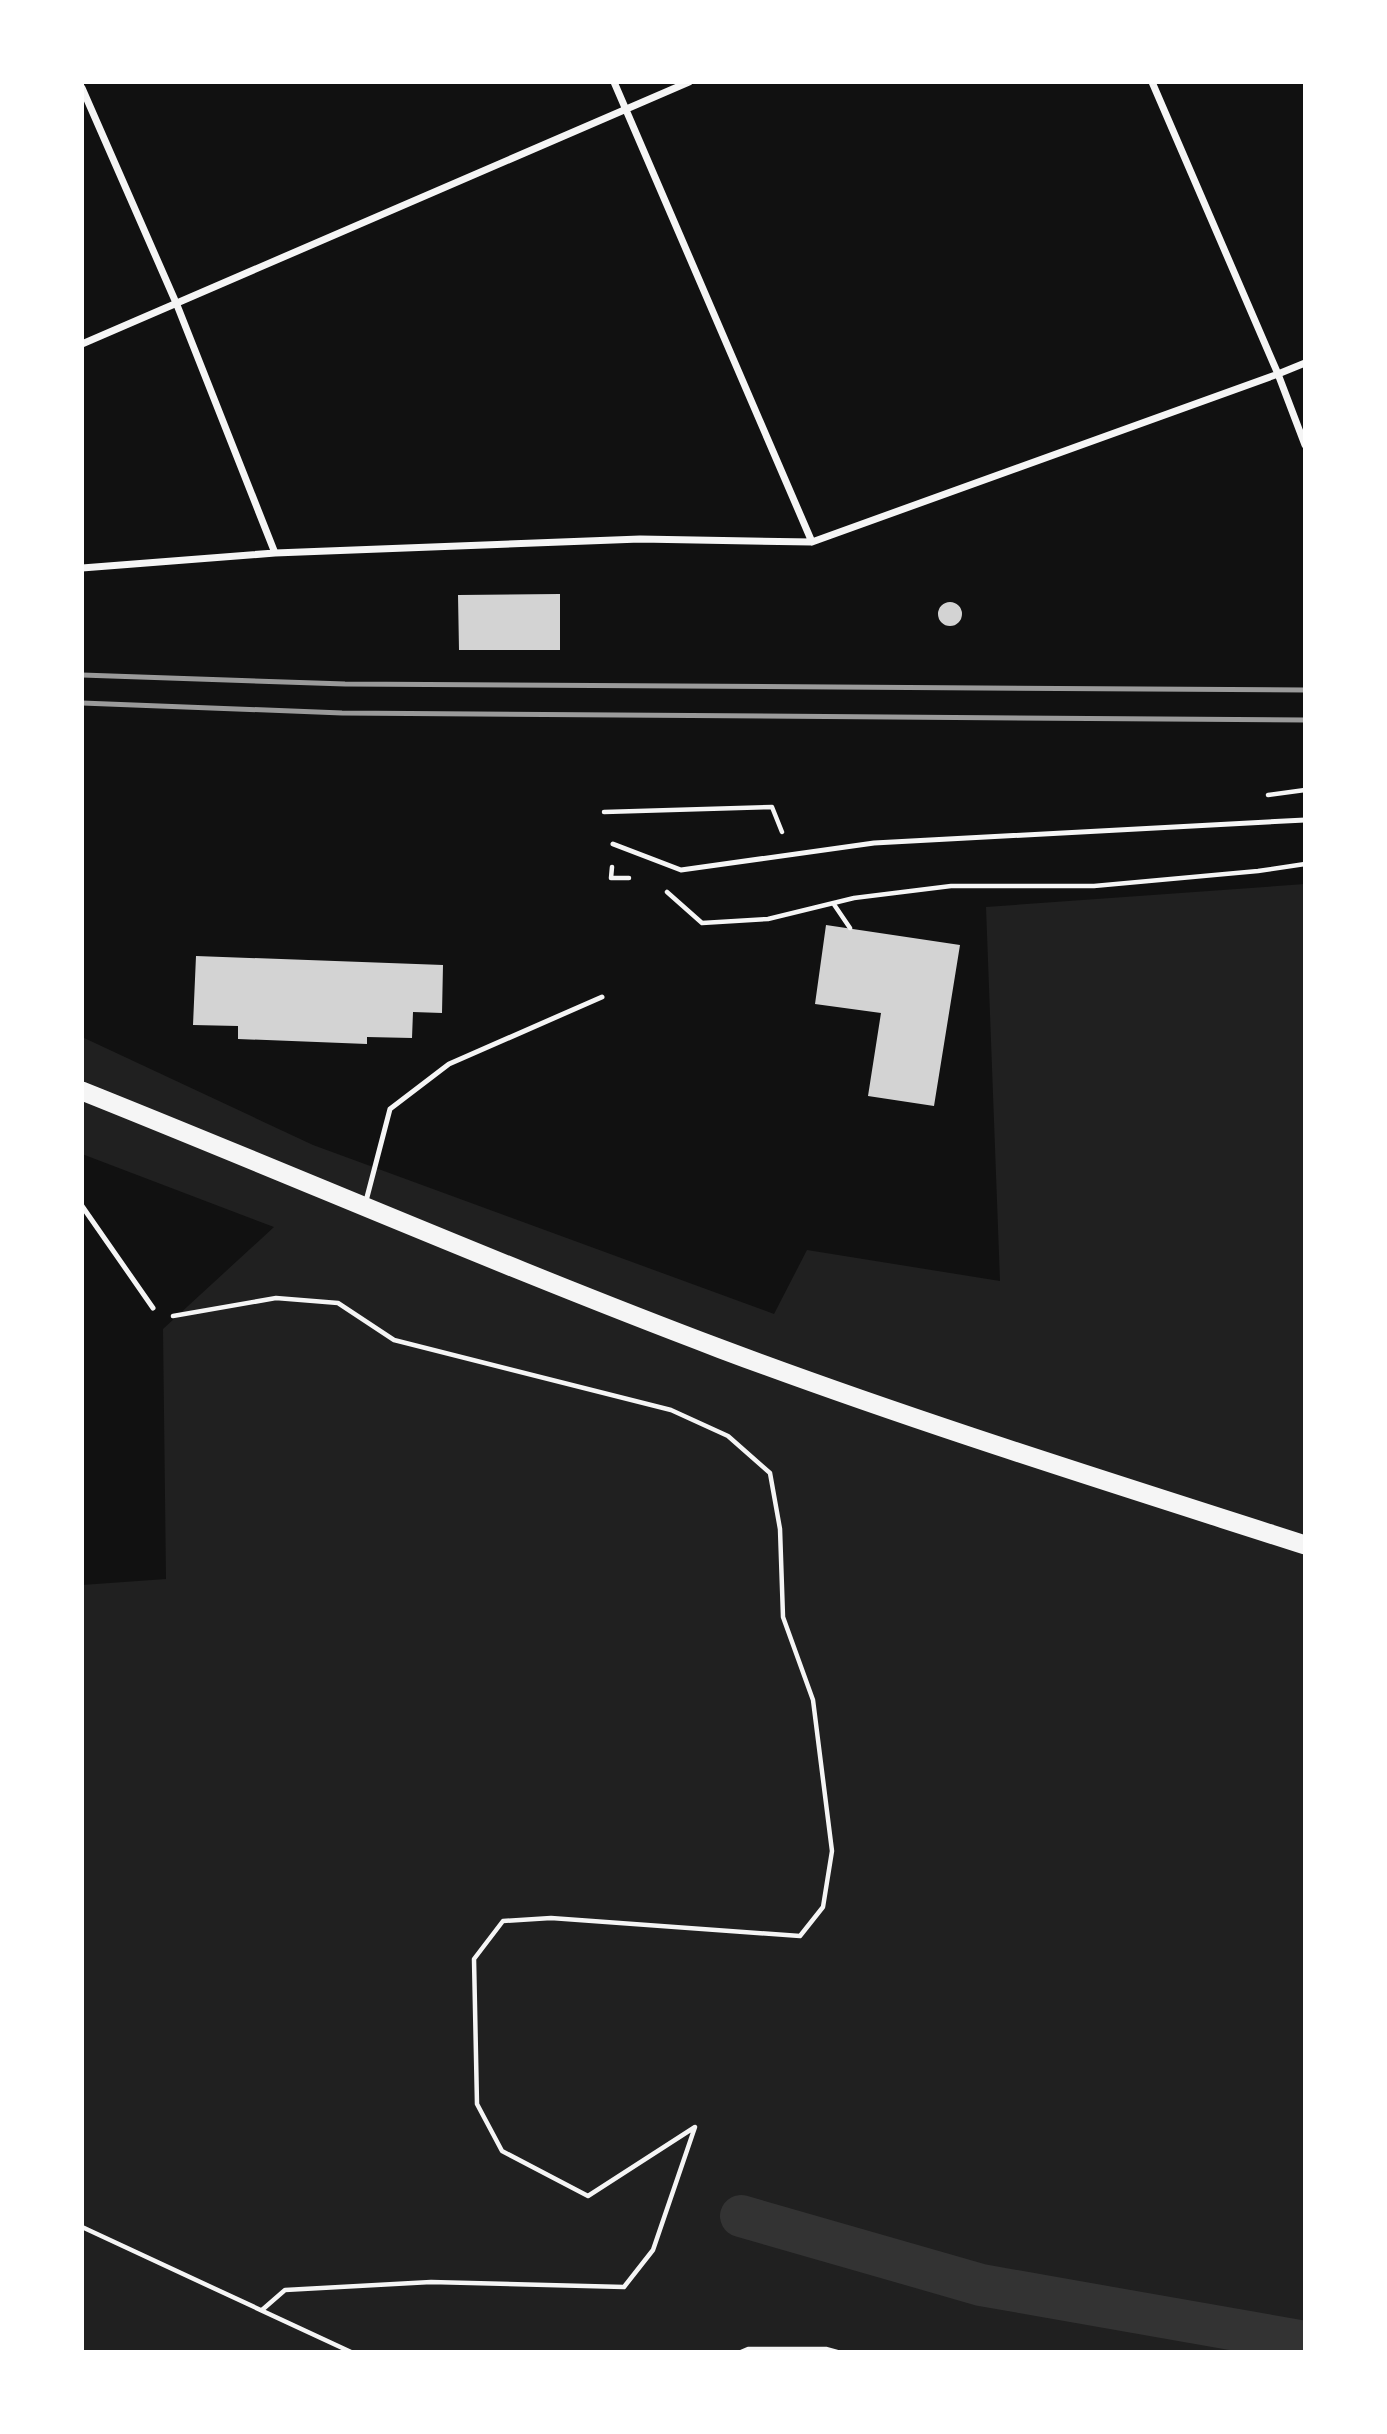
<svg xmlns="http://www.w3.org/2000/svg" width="1387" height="2434" font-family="'Fira Sans Condensed',sans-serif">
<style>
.green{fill:#202020}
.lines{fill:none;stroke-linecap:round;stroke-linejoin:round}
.canal{stroke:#333;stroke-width:42}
.building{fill:#d3d3d3}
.path{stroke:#f5f5f5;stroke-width:4.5}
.service{stroke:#f5f5f5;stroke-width:5}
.minor{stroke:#f5f5f5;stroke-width:7}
.trunk{stroke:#f5f5f5;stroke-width:19}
.rail{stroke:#9a9a9a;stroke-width:5}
</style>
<rect width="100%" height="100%" fill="#111"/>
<!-- green -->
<path class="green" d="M1305 884V2352H82V1585L166 1579 163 1329 274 1227 82 1154V1037L313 1145 774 1314 807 1250 1000 1281 986 907Z"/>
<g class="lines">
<!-- canal -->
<path class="canal" d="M741 2216 981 2285 1305 2342"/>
</g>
<!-- building -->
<path class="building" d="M560 594V650H459L458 595Z
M938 614a12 12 0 1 1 24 0a12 12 0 1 1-24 0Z
M826 925 960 945 934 1106 868 1096 881 1013 815 1004Z
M196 956 443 965 442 1013 413 1012 412 1038 367 1037V1044L238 1039V1026L193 1025Z"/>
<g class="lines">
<!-- path -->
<path class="path" d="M1268 795 1305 790
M604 812 772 807 782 832
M612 867 611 878H629
M667 892 702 923 768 919 854 898 951 886H1094L1258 871 1305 864
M833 903 850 928
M173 1316 276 1298 338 1303 394 1340 671 1410 728 1436 770 1473 780 1529 783 1617 813 1700 832 1851 823 1907 800 1936 551 1918 503 1921 474 1959 477 2104 502 2151 588 2196 695 2127 653 2250 624 2287 431 2282 285 2290 262 2310
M82 2227 351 2352
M741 2352 748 2349H826L837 2352"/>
<!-- service -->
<path class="service" d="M613 844 681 870 874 843 1305 820
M366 1201 390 1109 449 1064 602 997
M82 1206 153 1308"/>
<!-- minor -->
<path class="minor" d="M614 82 812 542
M1152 82 1278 374 1305 445
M82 88 177 305 275 553
M82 344 689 82
M82 568 275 553 640 539 812 542 1278 374 1305 363"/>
<!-- trunk -->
<path class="trunk" d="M82 1091C295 1176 506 1268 721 1349 913 1421 1109 1482 1305 1545"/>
<!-- rail -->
<path class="rail" d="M82 675 345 684 1305 690
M82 703 342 713 1305 720"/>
</g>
<!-- border -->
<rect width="1387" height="2434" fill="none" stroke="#ffffff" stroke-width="168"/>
</svg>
